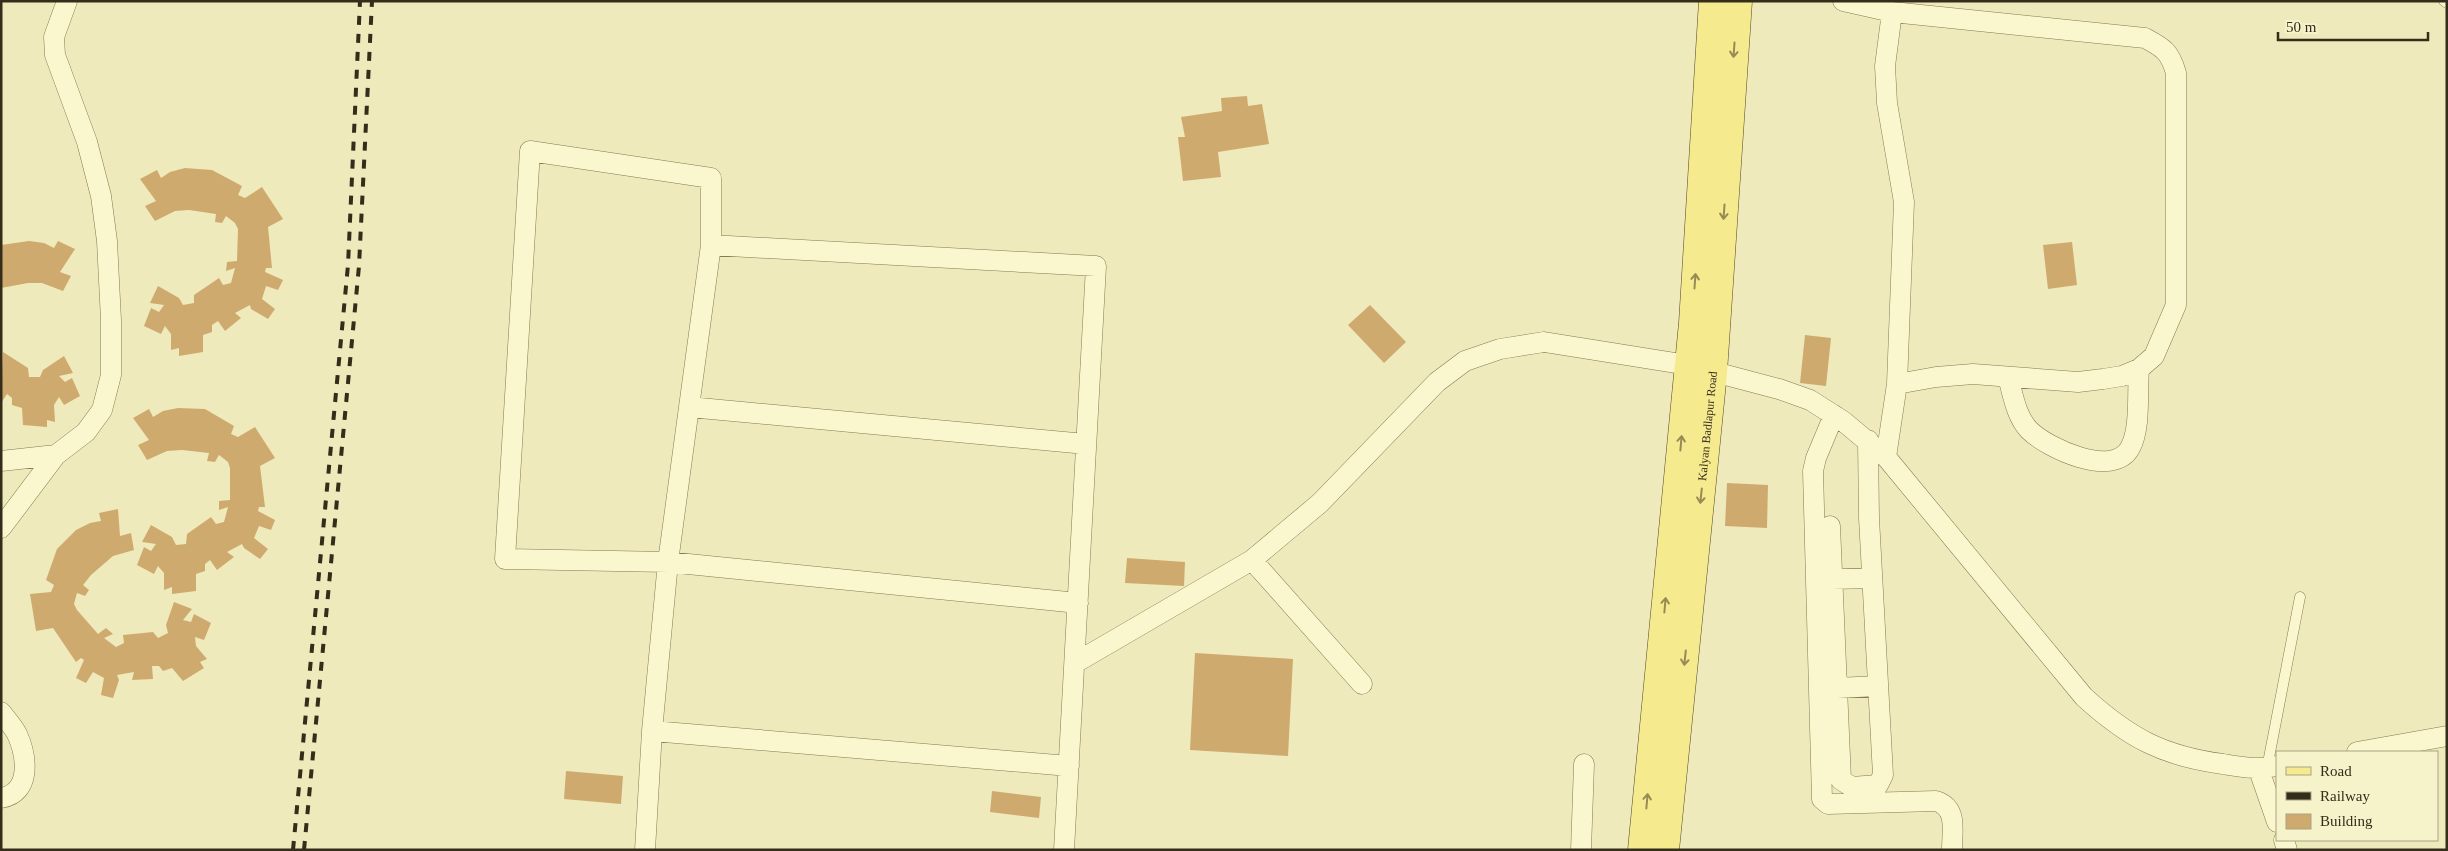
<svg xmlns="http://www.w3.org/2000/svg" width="2448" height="851" font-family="Georgia,serif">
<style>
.building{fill:#cfaa6f}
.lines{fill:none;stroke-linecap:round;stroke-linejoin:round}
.lane-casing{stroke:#867954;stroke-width:11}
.street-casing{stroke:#867954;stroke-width:21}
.primary-casing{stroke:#534529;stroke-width:29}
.lane{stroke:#faf6ce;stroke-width:10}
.street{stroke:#faf6ce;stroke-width:20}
.primary{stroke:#f6ea8f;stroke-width:28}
.rail{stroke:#352c1a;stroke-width:4;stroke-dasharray:9 9;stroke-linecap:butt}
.oneway{stroke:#968b54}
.labels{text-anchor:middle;stroke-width:4.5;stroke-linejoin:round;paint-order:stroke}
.street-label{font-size:12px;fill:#352c1a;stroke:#f6f2ca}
</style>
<rect width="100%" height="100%" fill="#efeabb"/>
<!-- building -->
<path class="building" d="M1247 96 1248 106 1262 104 1269 144 1218 152 1221 177 1183 181 1178 137H1185L1181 117 1222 111 1221 98Z
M185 168 212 170 242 186 238 195 245 198 262 187 283 219 268 227 272 268H266L265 272 283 280 278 290 266 286 262 299 275 309 268 319 251 309 250 305 235 313 241 318 225 331 218 321 212 325V332L203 335V352L179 356V348L171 350V334L165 326 161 334 144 326 151 308 159 312 164 305 150 303 158 286 179 298 183 305 194 303V295L219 278 223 285 231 283 235 268 226 271 227 262 237 261 238 229 235 223 226 216 222 223 215 222 216 214 189 210 175 211 155 221 145 206 156 201 140 179 157 170 161 178 170 172Z
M29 241 44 243 54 248 58 241 75 249 60 272 71 276 63 291 42 283H28L1 288V245Z
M2072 242 2077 285 2048 289 2043 245Z
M1370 305 1406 342 1384 363 1348 325Z
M1805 335 1831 338 1826 386 1800 383Z
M3 352 28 368 29 377H40L43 370 64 356 73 373 59 376 65 382 72 378 80 396 64 405 59 397 54 405 55 422 47 420V427L23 425 22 408 12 405V398L7 394 1 403Z
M178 408 205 409 234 426 231 434 238 437 255 427 275 458 260 466 265 507H259L258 511 275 520 271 530 259 526 254 538 268 549 260 559 244 548 242 544 227 552 234 557 217 570 210 560 205 564V571L196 574V591L172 594V587L164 590V573L158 566 154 574 137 565 144 547 151 551 156 544 142 542 151 525 172 537 176 545 186 544 187 534 211 517 216 524 224 522 228 507 219 510V501L230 500V468L228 462 219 455 215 462 207 461 209 453 182 450 167 451 147 460 138 445 149 440 133 418 149 409 153 417 163 411Z
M1727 483 1768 485 1767 528 1725 526Z
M118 509 120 536 131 533 134 550 113 556 91 575 83 585 89 590 85 596 77 593 74 604 77 610 98 634 106 628 113 634 104 638 116 647 124 643 123 635 153 632 158 638 168 633 166 625 174 602 192 609 183 620 191 622 194 614 211 623 204 640 195 637 196 646 207 659 200 662 204 668 183 681 172 668 163 671 159 666H152L153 679 132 680 134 672 117 675 119 680 113 698 101 695 104 678 93 672 86 683 76 678 84 660 81 658 76 662 53 628 36 631 30 594 51 592 54 585 46 580 57 549 76 530 90 523 101 521 99 513Z
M1127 558 1185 562 1184 586 1125 583Z
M1195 653 1293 659 1288 756 1190 750Z
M566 771 623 776 621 804 564 799Z
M992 791 1041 797 1039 818 990 812Z"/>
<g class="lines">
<defs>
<path id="lane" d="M2444 1 2447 3
M2267 768 2300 597"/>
<path id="street" d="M1843 1 1892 12 2145 38C2164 48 2170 52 2176 73V305L2154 356 2139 369 2122 376 2103 379 2078 382 1973 374 1936 377 1897 384
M711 245 1096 266 1064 850
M2008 377C2013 395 2016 416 2029 430 2047 448 2113 479 2130 448 2141 429 2137 391 2139 369
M689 407 1086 444
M1834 415 1816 458 1813 471 1822 799 1828 804 1936 801C1958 808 1952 830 1952 850
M1886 457 1897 384 1904 202 1887 103 1885 66 1892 12
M1 461 56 455 86 432 102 410 111 375V320L107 241 101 196 87 142 55 55 54 37 67 1
M1830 526 1841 780 1852 787 1878 785 1883 775 1869 518 1868 440
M1 528 56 455
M1252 560 1362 684
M1832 579 1872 578
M1075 663 1252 560 1320 503 1437 382 1465 361 1500 349 1544 342 1688 365 1779 389 1810 400 1843 421 1886 457 2084 697C2129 738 2163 756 2223 764 2242 767 2258 770 2277 766
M1837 688 1878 686
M1 712C6 719 13 726 17 734 27 756 32 793 1 798
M652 731 1069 766
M2357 752 2447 736
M2259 770 2277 822
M2284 840 2287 850
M645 850 652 731 668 562 711 245V178L530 151 505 559 668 562 1078 603
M1581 850 1584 764"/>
<g id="primary">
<path d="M1642 850 1693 323 1713 1"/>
<path id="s1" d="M1665 850 1713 372 1738 1"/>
</g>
</defs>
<!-- lane casing -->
<use href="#lane" class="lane-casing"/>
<!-- street casing -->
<use href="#street" class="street-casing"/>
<!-- primary casing -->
<use href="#primary" class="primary-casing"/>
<!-- lane -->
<use href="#lane" class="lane"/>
<!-- street -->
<use href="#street" class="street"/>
<!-- primary -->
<use href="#primary" class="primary"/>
<!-- rail -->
<path class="rail" d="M293 850 348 265 360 1
M304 850 359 266 372 1"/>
</g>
<!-- one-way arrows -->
<defs><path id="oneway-shaft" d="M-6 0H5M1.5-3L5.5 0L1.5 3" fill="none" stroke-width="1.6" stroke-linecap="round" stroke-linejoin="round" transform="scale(1.25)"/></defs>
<g class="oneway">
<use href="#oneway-shaft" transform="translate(1734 50) rotate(94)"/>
<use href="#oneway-shaft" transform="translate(1724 212) rotate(94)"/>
<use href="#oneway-shaft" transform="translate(1695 281) rotate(-86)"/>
<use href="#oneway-shaft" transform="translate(1681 443) rotate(-85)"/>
<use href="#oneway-shaft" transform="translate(1701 496) rotate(96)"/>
<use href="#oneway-shaft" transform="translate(1665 605) rotate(-85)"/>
<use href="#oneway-shaft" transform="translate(1685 658) rotate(96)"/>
<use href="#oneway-shaft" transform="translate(1647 801) rotate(-85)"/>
</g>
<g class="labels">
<!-- street labels -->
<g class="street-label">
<text dy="4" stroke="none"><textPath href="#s1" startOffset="426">Kalyan Badlapur Road</textPath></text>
</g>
</g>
<!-- border -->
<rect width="2448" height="851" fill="none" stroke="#352c1a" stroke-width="5"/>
<!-- legend -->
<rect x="2276" y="751" width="162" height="90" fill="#f6f2ca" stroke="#a9a384"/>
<rect x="2286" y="767" width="25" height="8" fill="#f6ea8f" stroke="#a9a384"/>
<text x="2320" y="776" font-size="15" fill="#352c1a">Road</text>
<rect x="2286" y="792" width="25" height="8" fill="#352c1a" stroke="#a9a384"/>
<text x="2320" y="801" font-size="15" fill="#352c1a">Railway</text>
<rect x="2286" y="814" width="25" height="15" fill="#cfaa6f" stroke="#a9a384"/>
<text x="2320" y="826" font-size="15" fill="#352c1a">Building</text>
<!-- scale -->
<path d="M2278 32v8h150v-8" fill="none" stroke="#352c1a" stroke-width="2.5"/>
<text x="2286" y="32" font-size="15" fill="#352c1a" stroke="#f6f2ca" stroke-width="4" paint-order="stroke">50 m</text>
</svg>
